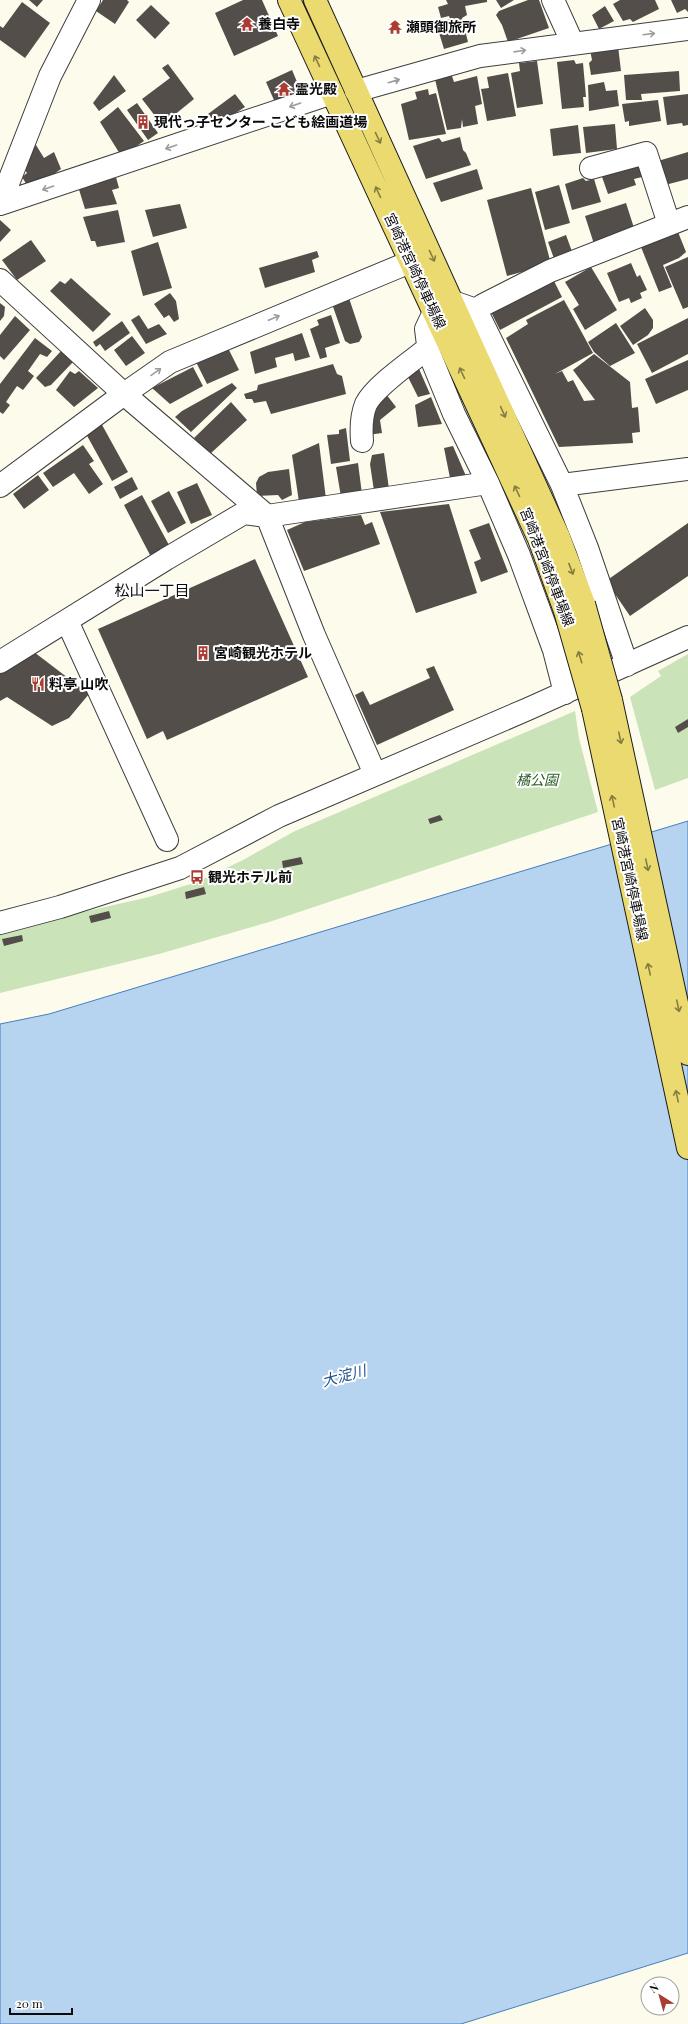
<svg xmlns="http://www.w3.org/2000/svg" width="688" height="2024" font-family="'Playfair Display','Noto Sans JP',serif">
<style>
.green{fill:#cae3b9}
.water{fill:#b6d3ef;stroke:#457fbe}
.building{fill:#534e49}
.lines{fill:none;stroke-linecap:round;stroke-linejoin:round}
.minor-casing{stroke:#3e3e3e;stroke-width:24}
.major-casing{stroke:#1c1c1c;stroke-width:24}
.minor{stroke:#fff;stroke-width:22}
.major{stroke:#eada6f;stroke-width:22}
.major-bridge-casing{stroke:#1c1c1c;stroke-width:24;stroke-linecap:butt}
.major-bridge{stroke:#eada6f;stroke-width:22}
.oneway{stroke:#9d9d9d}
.oneway2{stroke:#867d42}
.labels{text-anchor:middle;stroke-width:4;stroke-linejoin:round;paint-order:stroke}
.poi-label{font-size:14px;font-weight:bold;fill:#0b0b0b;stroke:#fff;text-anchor:start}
.street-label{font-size:14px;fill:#0b0b0b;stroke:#fff}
.park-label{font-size:14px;font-style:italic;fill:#285b23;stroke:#fff}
.neighbourhood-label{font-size:15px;fill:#0b0b0b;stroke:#fff}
.water-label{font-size:15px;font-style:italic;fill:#23538f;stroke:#fff}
</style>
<rect width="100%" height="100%" fill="#fdfcec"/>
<!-- green -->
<path class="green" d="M688 654V778L655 790 630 697 661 676 658 671Z
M575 711 579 738 598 812 269 922 159 954 0 993V933L61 917 149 897 197 882 243 860 295 831Z"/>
<!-- water -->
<path class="water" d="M688 821V1953L461 2024H0V1024L49 1014Z"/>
<!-- building -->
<path class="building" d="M29 0H43L37 7Z
M103 0H127L129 2 115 24 96 11Z
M243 0H262L278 36 234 56 215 13Z
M446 0H487V2L465 6 467 15 462 18 468 42 444 49 436 23 450 19 449 16 441 18 438 7 448 4Z
M496 0H514L501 8Z
M528 0H539L549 28 508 42 502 25 496 15 499 11Z
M620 0H655L659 9 633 22 630 19 623 21 613 4Z
M671 0H688V12L685 9 677 13Z
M22 2 50 23 25 58 0 40V26L3 28Z
M151 5 170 23 155 39 136 20Z
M605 6 614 21 599 29 592 15Z
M618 46 621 71 591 75 589 63 592 60 590 50Z
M574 60 576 64 583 63 586 97H583L584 107 562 109 557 62Z
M537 61 543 104 517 108 511 73 520 71 519 63Z
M168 64 194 99 162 125 142 99 170 78 162 68Z
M292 70 303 96 277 107 266 82Z
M450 70 454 82 477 76 482 104 475 106 478 124 463 127 462 119 461 128 447 130 434 75Z
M679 71 680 91 641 94 642 100H626L624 75Z
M508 73 516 116 487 121 481 89 489 88 487 77Z
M114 75 126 91 99 111 93 103Z
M604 82 606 91 617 90 619 106 589 111 588 85Z
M428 89 429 95 436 93 446 134 409 140 401 104 417 99 415 92Z
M235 94 245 107 217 125 208 114Z
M688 94V125L683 126 682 123 667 125 663 97Z
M658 100 661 121 629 126V121L625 122 622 104Z
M137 103 158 133 148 140 127 110Z
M118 107 144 141 131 150 120 154 100 122Z
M615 124 617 149 586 153 583 127Z
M578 125 581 153 553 156 550 129Z
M460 137 463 150 466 153 471 165 426 179 413 146 439 138 442 142Z
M36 145 44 158 54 152 61 169 54 174 27 185 22 177 27 173 23 167 32 146Z
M688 152V179L665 185 658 161Z
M637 162 642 177 634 179 636 185 608 194 601 174Z
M477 169 483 189 441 202 433 183Z
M114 170 119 188 112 190 117 204 85 209 77 183Z
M583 178 586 181 594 179 601 202 572 210 565 184Z
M559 185 570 223 545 230 535 192Z
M531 188 551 264 507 276 487 200Z
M626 203 635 231 594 244 585 216Z
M180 204 187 228 153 237 145 210Z
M118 210 125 242 97 247 95 241H91L83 217Z
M0 220 11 230 0 242Z
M676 227 686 252 679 258 663 265 672 287 659 292 639 242Z
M566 235 574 257 556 264 548 242Z
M31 240 46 261 17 280 2 260Z
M158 242 172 288 143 296 131 251Z
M317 251 319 257 312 260 315 272 265 288 259 268Z
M688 257V307L683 309 665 267Z
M631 263 637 277 640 275 647 290 640 293 642 298 631 303 629 298 619 302 607 273Z
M591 267 617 310 585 330 573 309 579 305 565 282Z
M552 277 562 297 500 330 490 310Z
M71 278 111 314 93 332 50 291 60 281 65 284Z
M170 293 176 301 179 319 174 322 169 315 164 318 154 304Z
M348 295 362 337 359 342 350 344 345 341 331 301Z
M564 300 593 353 555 374 562 371 568 382 573 380 584 401 595 400 573 370 594 354 630 382 632 408 638 407 640 432 632 433 633 443 559 447 506 338 528 324 526 320Z
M0 303 5 307 4 316 0 321Z
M645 308 653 320V328L648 335 633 345 620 326Z
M139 315 148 329 159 324 167 334 146 344 131 320Z
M331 315 340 343 325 348 327 357 320 359 310 329 319 325 317 320Z
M15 316 30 330 4 360 0 356V335Z
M688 318V354L652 373 637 344Z
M122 321 130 333 105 351 100 344 96 347 93 342Z
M616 323 635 353 610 366 594 352 588 342Z
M302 333 310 357 295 361 293 353 275 358 277 367 255 374 250 352Z
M132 336 145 353 126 366 114 350Z
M35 338 52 351 47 357 40 354 28 371 34 376 23 390 17 386 6 402 10 405 3 414 0 412V384Z
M225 342 239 370 207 384 194 358Z
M61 351 73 362 51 385 45 387 36 378Z
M688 360V390L656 404 645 379Z
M416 362 430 394 418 397 405 371Z
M333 364 337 374 342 376 346 394 271 414 266 401 254 403 252 399H246L244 394 257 390 258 385Z
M193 367 203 386 170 404 152 388Z
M70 371 75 374 79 371 98 388 74 407 56 390Z
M232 383 237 388 191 432 175 417 182 411Z
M386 394 396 407 380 420 382 433 368 435 369 410Z
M431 397 442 424 418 427 415 405Z
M231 402 247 420 210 454 194 438Z
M101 423 128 472 112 481 85 432Z
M346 428 350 461 331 464 327 435 339 434V430Z
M319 443 326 499 299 502 292 455Z
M83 445 94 461 89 464 103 484 89 494 74 473 53 487 43 473Z
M453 446 466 476 451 483 444 448Z
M384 453 389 489 374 491 370 464 372 455Z
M358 463 362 494 341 497 336 467Z
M289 469 292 495 282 500 278 495 257 496 256 483 259 477 268 472Z
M38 475 49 490 24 509 13 494Z
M132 477 138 489 120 499 114 487Z
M197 483 212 515 191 524 177 492Z
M169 491 186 523 168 533 151 501Z
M142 495 169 545 150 555 124 505Z
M449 504 477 593 416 613 380 512Z
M361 515 365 525 372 522 380 544 304 571 287 530 305 522Z
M489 523 508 572 481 582 474 562 481 559 469 530Z
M688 523V576L630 616 606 581Z
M255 559 308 677 167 740 163 731 147 739 98 629Z
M34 652 89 694 69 718 52 726 7 697 0 701V673Z
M434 666 454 710 377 745 355 695 363 691 370 705 430 678 426 669Z
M688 719V727L678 733 675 727Z
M440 815 443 820 430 824 428 819Z
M301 857 303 864 283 868 282 861Z
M204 887 206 894 186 899 185 892Z
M109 911 111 918 91 923 89 916Z
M22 935 23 941 4 946 2 939Z"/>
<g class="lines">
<defs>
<path id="minor" d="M553 0 573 44
M356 91 480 56 688 29
M591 168 646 153 669 224
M0 204 332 93
M0 204 50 76 89 0
M0 280 124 394 267 516 314 635 375 774
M453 302 476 310 562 485 587 548 627 665
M476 310 483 305 550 271 688 217
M434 312 426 329 429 353 454 414 488 483 519 555 554 650 565 693
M362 441C361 428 361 416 366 404 375 386 412 361 428 348
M562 485 688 469
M0 486 124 394 170 362 410 262
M67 621 167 840
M0 662 166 559 244 513 267 516 488 483
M0 923 60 907 180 868 279 816 528 709 688 637"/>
<path id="major" d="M289 0 539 539 565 611
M315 0 558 535 584 604
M611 700 688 1054
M593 709 688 1148"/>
</defs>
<!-- minor casing -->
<use href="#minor" class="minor-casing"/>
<!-- major casing -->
<use href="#major" class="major-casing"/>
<!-- minor -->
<use href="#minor" class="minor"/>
<!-- major -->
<use href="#major" class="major"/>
<defs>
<path id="major-bridge" d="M584 604 611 700
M565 611 593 709"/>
</defs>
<!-- major-bridge casing -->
<use href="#major-bridge" class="major-bridge-casing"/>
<!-- major-bridge -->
<use href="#major-bridge" class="major-bridge"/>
</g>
<!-- one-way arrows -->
<defs><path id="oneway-shaft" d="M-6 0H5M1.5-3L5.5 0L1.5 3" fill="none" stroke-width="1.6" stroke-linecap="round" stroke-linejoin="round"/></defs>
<g class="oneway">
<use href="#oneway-shaft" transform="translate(649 34) rotate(-7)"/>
<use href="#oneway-shaft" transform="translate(520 51) rotate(-8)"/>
<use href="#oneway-shaft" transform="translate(394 81) rotate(-16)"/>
<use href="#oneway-shaft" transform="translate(295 105) rotate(161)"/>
<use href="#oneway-shaft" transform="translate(171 147) rotate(161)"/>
<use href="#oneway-shaft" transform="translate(48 188) rotate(161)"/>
<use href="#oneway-shaft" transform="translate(274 318) rotate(-23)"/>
<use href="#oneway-shaft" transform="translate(156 372) rotate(-35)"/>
</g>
<g class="oneway2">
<use href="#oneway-shaft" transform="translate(317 61) rotate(-115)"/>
<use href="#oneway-shaft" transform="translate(378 138) rotate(65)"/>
<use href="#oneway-shaft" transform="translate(378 192) rotate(-115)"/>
<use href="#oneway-shaft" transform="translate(432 256) rotate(65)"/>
<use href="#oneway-shaft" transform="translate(462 373) rotate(-115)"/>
<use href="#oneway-shaft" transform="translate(503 412) rotate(66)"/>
<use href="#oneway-shaft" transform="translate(517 491) rotate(-115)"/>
<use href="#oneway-shaft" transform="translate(571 569) rotate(69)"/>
<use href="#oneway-shaft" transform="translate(580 657) rotate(-107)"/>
<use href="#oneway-shaft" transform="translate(620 738) rotate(78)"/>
<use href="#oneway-shaft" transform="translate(613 801) rotate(-102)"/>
<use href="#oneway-shaft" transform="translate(647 865) rotate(78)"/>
<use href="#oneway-shaft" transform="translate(649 969) rotate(-102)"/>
<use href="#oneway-shaft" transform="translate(678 1006) rotate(78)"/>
<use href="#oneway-shaft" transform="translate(677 1096) rotate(-102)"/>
</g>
<!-- icons -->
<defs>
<symbol id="temple-bare" viewBox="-9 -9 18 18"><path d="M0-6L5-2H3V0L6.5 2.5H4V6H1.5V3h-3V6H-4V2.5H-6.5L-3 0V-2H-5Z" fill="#ab3c33" stroke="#fff" stroke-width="2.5" paint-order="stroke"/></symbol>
<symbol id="building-bare" viewBox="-9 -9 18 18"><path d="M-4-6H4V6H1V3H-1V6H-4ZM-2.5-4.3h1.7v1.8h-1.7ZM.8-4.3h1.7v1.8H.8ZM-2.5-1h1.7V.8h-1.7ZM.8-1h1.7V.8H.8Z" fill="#ab3c33" stroke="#fff" stroke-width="2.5" paint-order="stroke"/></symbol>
<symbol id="restaurant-bare" viewBox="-9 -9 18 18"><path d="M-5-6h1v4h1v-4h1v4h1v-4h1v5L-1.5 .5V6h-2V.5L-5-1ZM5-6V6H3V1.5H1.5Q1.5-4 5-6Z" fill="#ab3c33" stroke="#fff" stroke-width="2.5" paint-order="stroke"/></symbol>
<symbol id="bus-bare" viewBox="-9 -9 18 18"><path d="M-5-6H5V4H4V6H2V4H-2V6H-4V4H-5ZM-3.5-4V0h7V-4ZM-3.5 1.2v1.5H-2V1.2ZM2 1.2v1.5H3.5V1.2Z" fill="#ab3c33" stroke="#fff" stroke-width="2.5" paint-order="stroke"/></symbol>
</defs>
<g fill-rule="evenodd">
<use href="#temple-bare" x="237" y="14" width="20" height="20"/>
<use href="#temple-bare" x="385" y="17" width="20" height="20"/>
<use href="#temple-bare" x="274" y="79" width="20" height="20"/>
<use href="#building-bare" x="133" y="112" width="20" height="20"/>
<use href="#building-bare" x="193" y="643" width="20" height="20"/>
<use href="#restaurant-bare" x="28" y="674" width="20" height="20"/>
<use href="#bus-bare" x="187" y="867" width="20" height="20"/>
</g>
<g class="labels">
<!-- poi labels -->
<g class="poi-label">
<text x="258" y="29">養白寺</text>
<text x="406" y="32">瀬頭御旅所</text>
<text x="295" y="94">霊光殿</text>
<text x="154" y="127">現代っ子センター こども絵画道場</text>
<text x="214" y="658">宮崎観光ホテル</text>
<text x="49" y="689">料亭 山吹</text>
<text x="208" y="882">観光ホテル前</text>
</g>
<!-- street labels -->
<g class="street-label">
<text transform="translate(415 271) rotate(65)" y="5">宮崎港宮崎停車場線</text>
<text transform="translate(547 567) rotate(69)" y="5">宮崎港宮崎停車場線</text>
<text transform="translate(630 879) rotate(78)" y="5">宮崎港宮崎停車場線</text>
</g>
<!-- park labels -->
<g class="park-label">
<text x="537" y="785">橘公園</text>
</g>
<!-- neighbourhood labels -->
<g class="neighbourhood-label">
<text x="152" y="596">松山一丁目</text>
</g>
<!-- water labels -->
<g class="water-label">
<text transform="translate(344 1376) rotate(-15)" y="5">大淀川</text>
</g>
</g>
<!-- north arrow -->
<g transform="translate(660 1996) rotate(323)"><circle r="19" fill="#ffffff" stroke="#9d9d9d"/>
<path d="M0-3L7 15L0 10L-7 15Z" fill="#ab3c33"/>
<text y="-6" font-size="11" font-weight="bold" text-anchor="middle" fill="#0b0b0b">N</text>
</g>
<!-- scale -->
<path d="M10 2008v6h62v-6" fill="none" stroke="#0b0b0b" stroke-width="2"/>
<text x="16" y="2008" font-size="12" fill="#0b0b0b" stroke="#ffffff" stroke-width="3" paint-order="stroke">20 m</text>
</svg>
